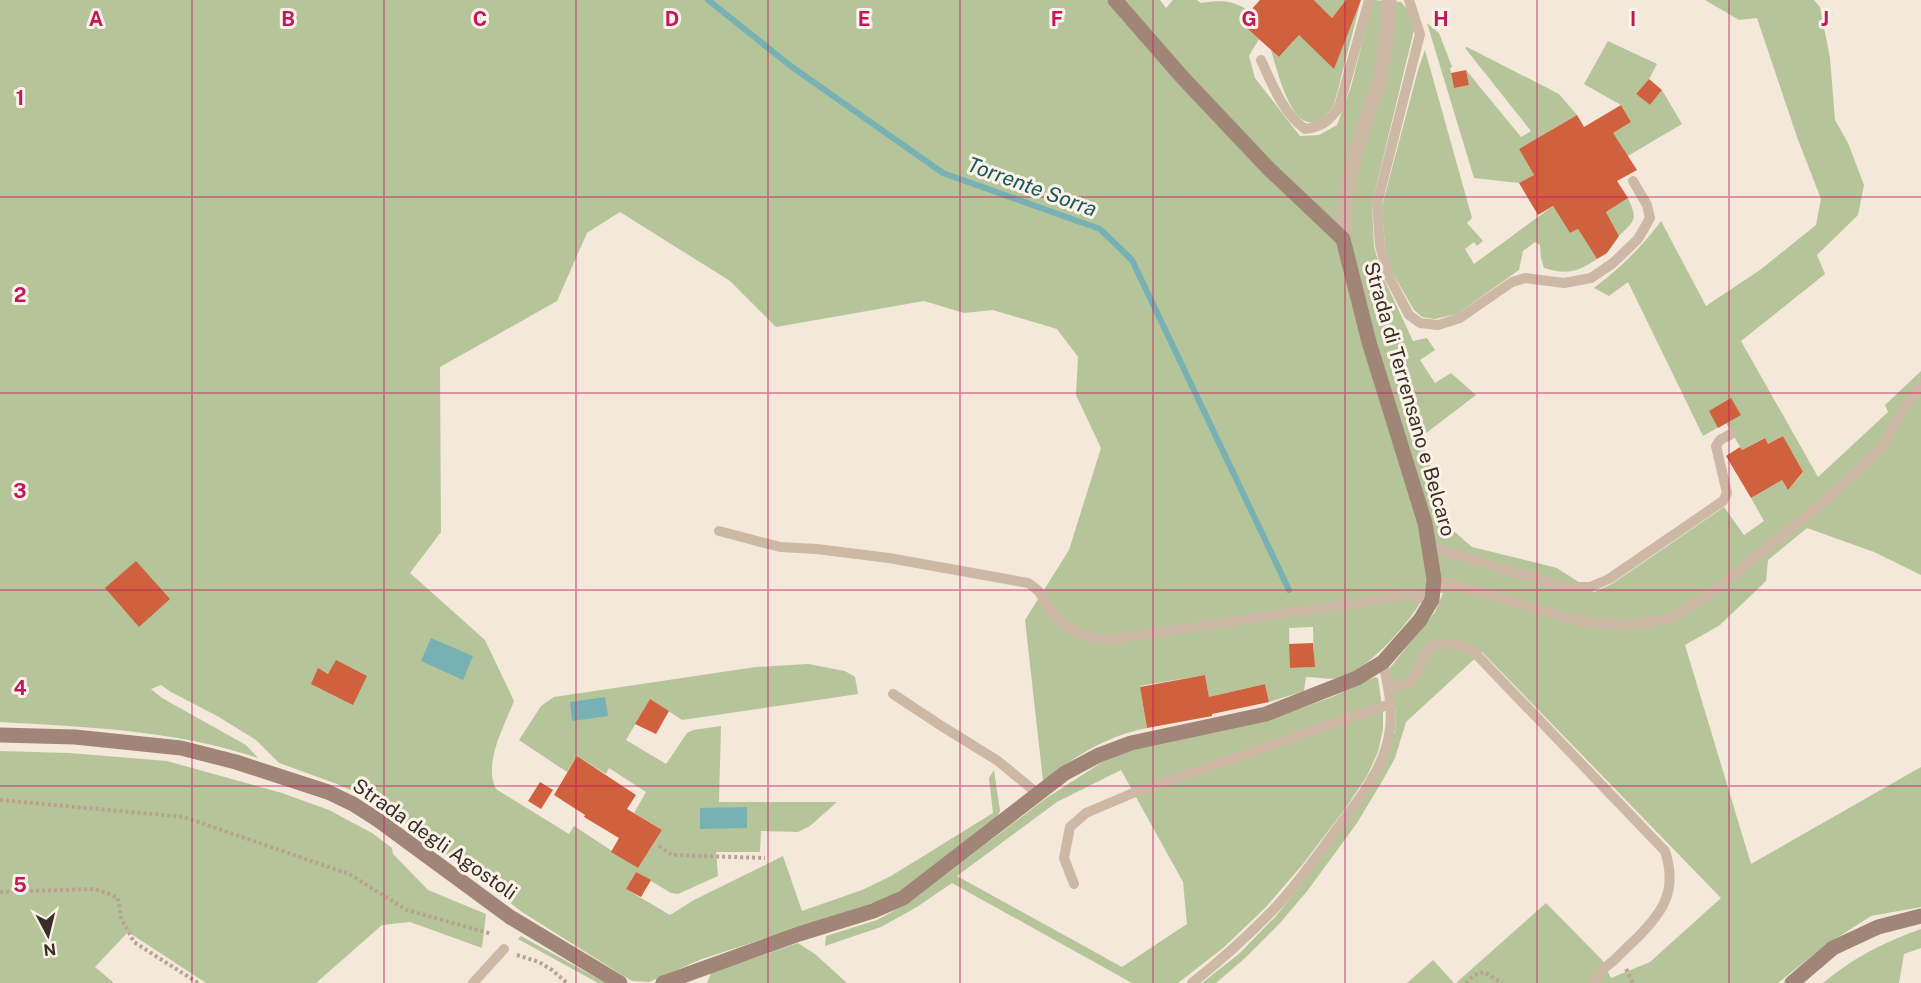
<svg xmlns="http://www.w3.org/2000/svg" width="1921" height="983" font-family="'Public Sans',sans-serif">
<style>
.green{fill:#b6c49a;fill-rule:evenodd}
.water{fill:#78b1b3}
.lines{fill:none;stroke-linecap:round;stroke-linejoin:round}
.stream{stroke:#78b1b3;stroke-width:6}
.building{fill:#cf613e}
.path{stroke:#b9a290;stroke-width:4;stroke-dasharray:3 3;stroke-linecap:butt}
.lane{stroke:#cdb8a6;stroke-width:10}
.street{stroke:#cdb8a6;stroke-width:15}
.secondary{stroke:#a18677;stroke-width:15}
.grid{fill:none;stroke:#c2185b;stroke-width:1.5;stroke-opacity:0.55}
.labels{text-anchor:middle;stroke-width:6;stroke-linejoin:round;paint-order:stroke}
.street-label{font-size:20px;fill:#392d28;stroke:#fbf2e8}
.water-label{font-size:21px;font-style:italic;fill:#19595e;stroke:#fbf2e8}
.grid-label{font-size:20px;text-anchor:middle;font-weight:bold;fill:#c2185b;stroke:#fbf2e8;stroke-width:6;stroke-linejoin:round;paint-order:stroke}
</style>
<rect width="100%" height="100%" fill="#f4e8db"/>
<!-- green -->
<path class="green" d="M0 0H1160L1166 8 1173 0H1197L1201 3C1224 0 1231 0 1250 11L1240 22 1259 39 1249 56 1255 78 1300 136 1319 135 1337 125 1351 87 1373 0 1401 2 1408 10 1414 30 1372 204 1374 247 1383 277 1413 341 1427 338 1435 350 1420 360 1435 383 1451 373 1476 395 1421 437 1450 528 1472 547 1557 568 1594 592 1612 584 1724 507 1744 535 1764 521 1751 498 1782 480 1788 490 1803 473 1783 436 1768 444 1764 438 1742 450 1726 423 1703 436 1628 282 1609 296 1594 288C1620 268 1641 248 1661 221L1706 306 1760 270 1816 225 1821 199 1797 137 1757 18 1739 20 1705 0H1814L1820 7 1830 58 1835 120 1848 143 1864 185 1858 215 1817 255 1825 274 1741 341 1818 477 1888 412 1885 405 1921 371V575L1874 552 1807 528 1768 560 1766 581 1720 625 1685 645 1751 864 1921 767V907L1871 916 1823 947 1778 983H1456L1546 903 1602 960 1611 978 1650 962 1721 898 1482 652 1406 722 1395 758 1384 778 1357 823 1308 890 1280 923 1244 959 1216 983H1202L1240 953 1275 917 1301 885 1395 732 1396 712 1389 669 1435 612 1443 593 1427 590C1417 616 1366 673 1339 678 1329 680 1316 677 1306 677L1304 691 1269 702 1265 684 1222 694 1212 714 1205 675 1140 686 1147 728C1108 735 1074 757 1043 781L1025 620 1069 550 1101 448 1076 395 1078 357 1057 329 993 310 964 313 924 301 776 327 730 281 620 212 587 233 557 301 440 367 441 532 410 573 485 640 514 701C504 727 483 763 496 789L569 834 574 826 638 868 662 830 634 813 646 792 609 768 606 774 577 756 567 772 519 740 541 706 554 697 756 667 808 664 845 671 855 677 858 694 682 720 650 699 626 740 666 764 687 733 693 730 721 726 719 802H837L810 826 798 832 761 831 760 852H716L718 876 678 894 671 893 636 872 626 889 670 915 694 900 783 856 802 911 862 890 891 876 993 813 989 778 994 770 1000 811 996 819 900 894 702 959 649 982 632 981 622 975 522 912 393 814 367 798 337 784 279 763 256 740 219 717 171 692 161 685 151 689 162 698 246 745 258 758C175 730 87 727 0 722ZM1313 627 1314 667 1290 668 1289 628Z
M1314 0H1346L1332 18Z
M1361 0 1334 105C1298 158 1279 77 1271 50L1279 57 1294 41 1291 27 1334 68Z
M1427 23 1439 33 1452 67 1450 68 1454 87 1469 85 1466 70 1521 137 1531 131 1465 48 1467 47 1559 94 1577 115 1519 149 1534 175 1519 183 1474 178Z
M1608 41 1657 64 1649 79 1636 94 1650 105 1662 90 1682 124 1609 167 1595 143 1631 122 1621 105 1584 84Z
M1425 50 1472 218 1467 223 1483 241 1477 246 1474 242 1465 249 1474 264 1553 206 1570 233 1578 229 1597 259C1578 272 1566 275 1544 268L1541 258 1540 245 1535 242 1523 251 1519 270 1457 314 1435 319 1422 317 1414 310 1392 272 1385 247 1382 206 1418 70Z
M1628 198C1638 220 1635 220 1619 236L1606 212Z
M1375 677 1378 678 1383 713V729L1378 752 1367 776 1345 809 1303 864 1266 907 1223 948 1178 983H1132L952 883 917 907 881 927 825 946 826 936 877 920 910 902 1045 799 1107 759 1131 750 1268 720 1332 697ZM1121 770 1183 882 1187 924 1122 967 957 876 1057 802Z
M0 751 69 753 167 761 282 793 329 810 372 833 392 848 393 854 428 890 486 914 482 948 410 922 382 925 316 983H206L128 932 95 967 114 983H0Z
M1921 929V948L1904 954 1899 983H1823C1853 958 1884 942 1921 929Z
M521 936 606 983H598L518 939Z
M798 943 815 954 847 983H707L711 973Z
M1433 960 1454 983H1407Z"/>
<!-- water -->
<path class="water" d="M431 638 473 656 463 680 421 661Z
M605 697 608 716 572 721 570 702Z
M747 807V828L700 829V808Z"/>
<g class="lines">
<!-- stream -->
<path class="stream" d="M708 0 792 67 943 173 1100 229 1132 260 1289 590"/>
</g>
<!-- building -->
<path class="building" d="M1260 0H1314L1332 18 1346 0H1361L1334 69 1299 35 1279 57 1240 22Z
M1466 70 1469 85 1454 88 1451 73Z
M1649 79 1662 90 1650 105 1636 94Z
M1621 105 1631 122 1613 133 1637 170 1617 181 1628 198 1606 212 1619 236 1607 253 1597 259 1578 229 1570 233 1553 206 1538 215 1519 183 1534 175 1519 149 1577 115 1584 127Z
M1731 398 1741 415 1718 428 1709 411Z
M1783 436 1803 472 1788 490 1782 480 1751 498 1726 456 1740 447 1742 450 1765 438 1768 444Z
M136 561 170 599 139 627 105 588Z
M1313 643 1315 667 1290 668 1289 644Z
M336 660 367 676 353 705 311 684 318 668 328 674Z
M1205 675 1209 697 1265 684 1269 702 1212 714V716L1147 728 1140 687Z
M650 699 669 711 656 734 635 724Z
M577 756 636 795 627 809 662 830 638 868 611 852 619 838 584 817 585 815 554 795Z
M540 782 553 790 541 809 528 801Z
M636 872 651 880 641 897 626 889Z"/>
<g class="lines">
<!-- path -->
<path class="path" d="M0 800 184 817 349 874 407 910 492 934
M659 846 672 855 765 858
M0 892 94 889 107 893 118 898 121 918 134 942 198 983
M517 955 539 962 552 970 567 983
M1626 969 1633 983
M1466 983 1474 975 1484 972 1502 983"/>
<!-- lane -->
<path class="lane" d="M1409 0 1420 34 1377 204 1380 246 1388 275 1409 315 1420 323 1438 325 1460 318 1512 282 1525 278 1564 283 1591 278 1613 263 1638 239 1650 218 1647 205 1633 181
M1261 60C1272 84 1283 113 1305 129 1322 127 1329 121 1339 107L1369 0
M719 531 780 547 817 549 889 558 1028 583C1042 592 1040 594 1049 608 1063 630 1084 638 1109 640L1408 595 1432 600
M1430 547 1563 587H1590L1609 579 1723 501 1727 493 1716 446 1720 440 1731 434
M1434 579 1578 621 1631 626 1673 617 1709 595 1826 500 1883 447 1897 419 1921 385
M1388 685C1397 686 1404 687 1411 681 1418 675 1419 664 1424 656 1434 637 1459 643 1474 652L1665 851C1678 891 1663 912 1636 939 1628 946 1620 955 1612 962 1604 968 1598 973 1594 983
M893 694 940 725 998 761 1038 794
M1074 884 1064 858 1070 827 1086 813 1133 793 1390 704
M473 983 504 949
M1192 983C1220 961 1248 936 1274 909 1297 885 1316 857 1336 830 1357 802 1383 770 1389 735 1394 710 1388 686 1383 662"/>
<!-- street -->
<path class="street" d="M1343 239 1345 197 1357 147 1380 81 1388 29 1389 0"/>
<!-- secondary -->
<path class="secondary" d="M0 735 75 737 181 748 236 762 328 792 353 804 378 820 510 917 620 983
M663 983 799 934 873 911 903 898 1065 773 1099 755 1131 743 1266 714 1357 678 1383 662 1420 620 1432 600 1434 579 1425 523 1369 342 1343 239 1269 169 1183 78 1115 0
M1792 983 1833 948 1878 927 1921 916"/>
</g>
<!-- grid -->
<path class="grid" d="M192 0V983M384 0V983M576 0V983M768 0V983M960 0V983M1153 0V983M1345 0V983M1537 0V983M1729 0V983M0 197H1921M0 393H1921M0 590H1921M0 786H1921"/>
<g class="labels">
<!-- street labels -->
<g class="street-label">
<text transform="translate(1410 399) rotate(74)" y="7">Strada di Terrensano e Belcaro</text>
<text transform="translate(435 839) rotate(35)" y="7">Strada degli Agostoli</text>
</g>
<!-- water labels -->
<g class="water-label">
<text transform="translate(1032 187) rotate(20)" y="7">Torrente Sorra</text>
</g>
</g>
<g class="grid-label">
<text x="96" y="26">A</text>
<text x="288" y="26">B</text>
<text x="480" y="26">C</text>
<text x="672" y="26">D</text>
<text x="864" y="26">E</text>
<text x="1057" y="26">F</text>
<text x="1249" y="26">G</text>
<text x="1441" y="26">H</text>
<text x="1633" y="26">I</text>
<text x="1825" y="26">J</text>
<text x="20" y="105">1</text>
<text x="20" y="302">2</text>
<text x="20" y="498">3</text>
<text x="20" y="695">4</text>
<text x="20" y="892">5</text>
</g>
<!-- north arrow -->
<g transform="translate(48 935) rotate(173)" stroke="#fbf2e8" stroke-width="4.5" paint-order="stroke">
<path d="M0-4.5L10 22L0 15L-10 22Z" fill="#392d28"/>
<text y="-9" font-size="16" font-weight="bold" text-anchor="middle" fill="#392d28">N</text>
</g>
</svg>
